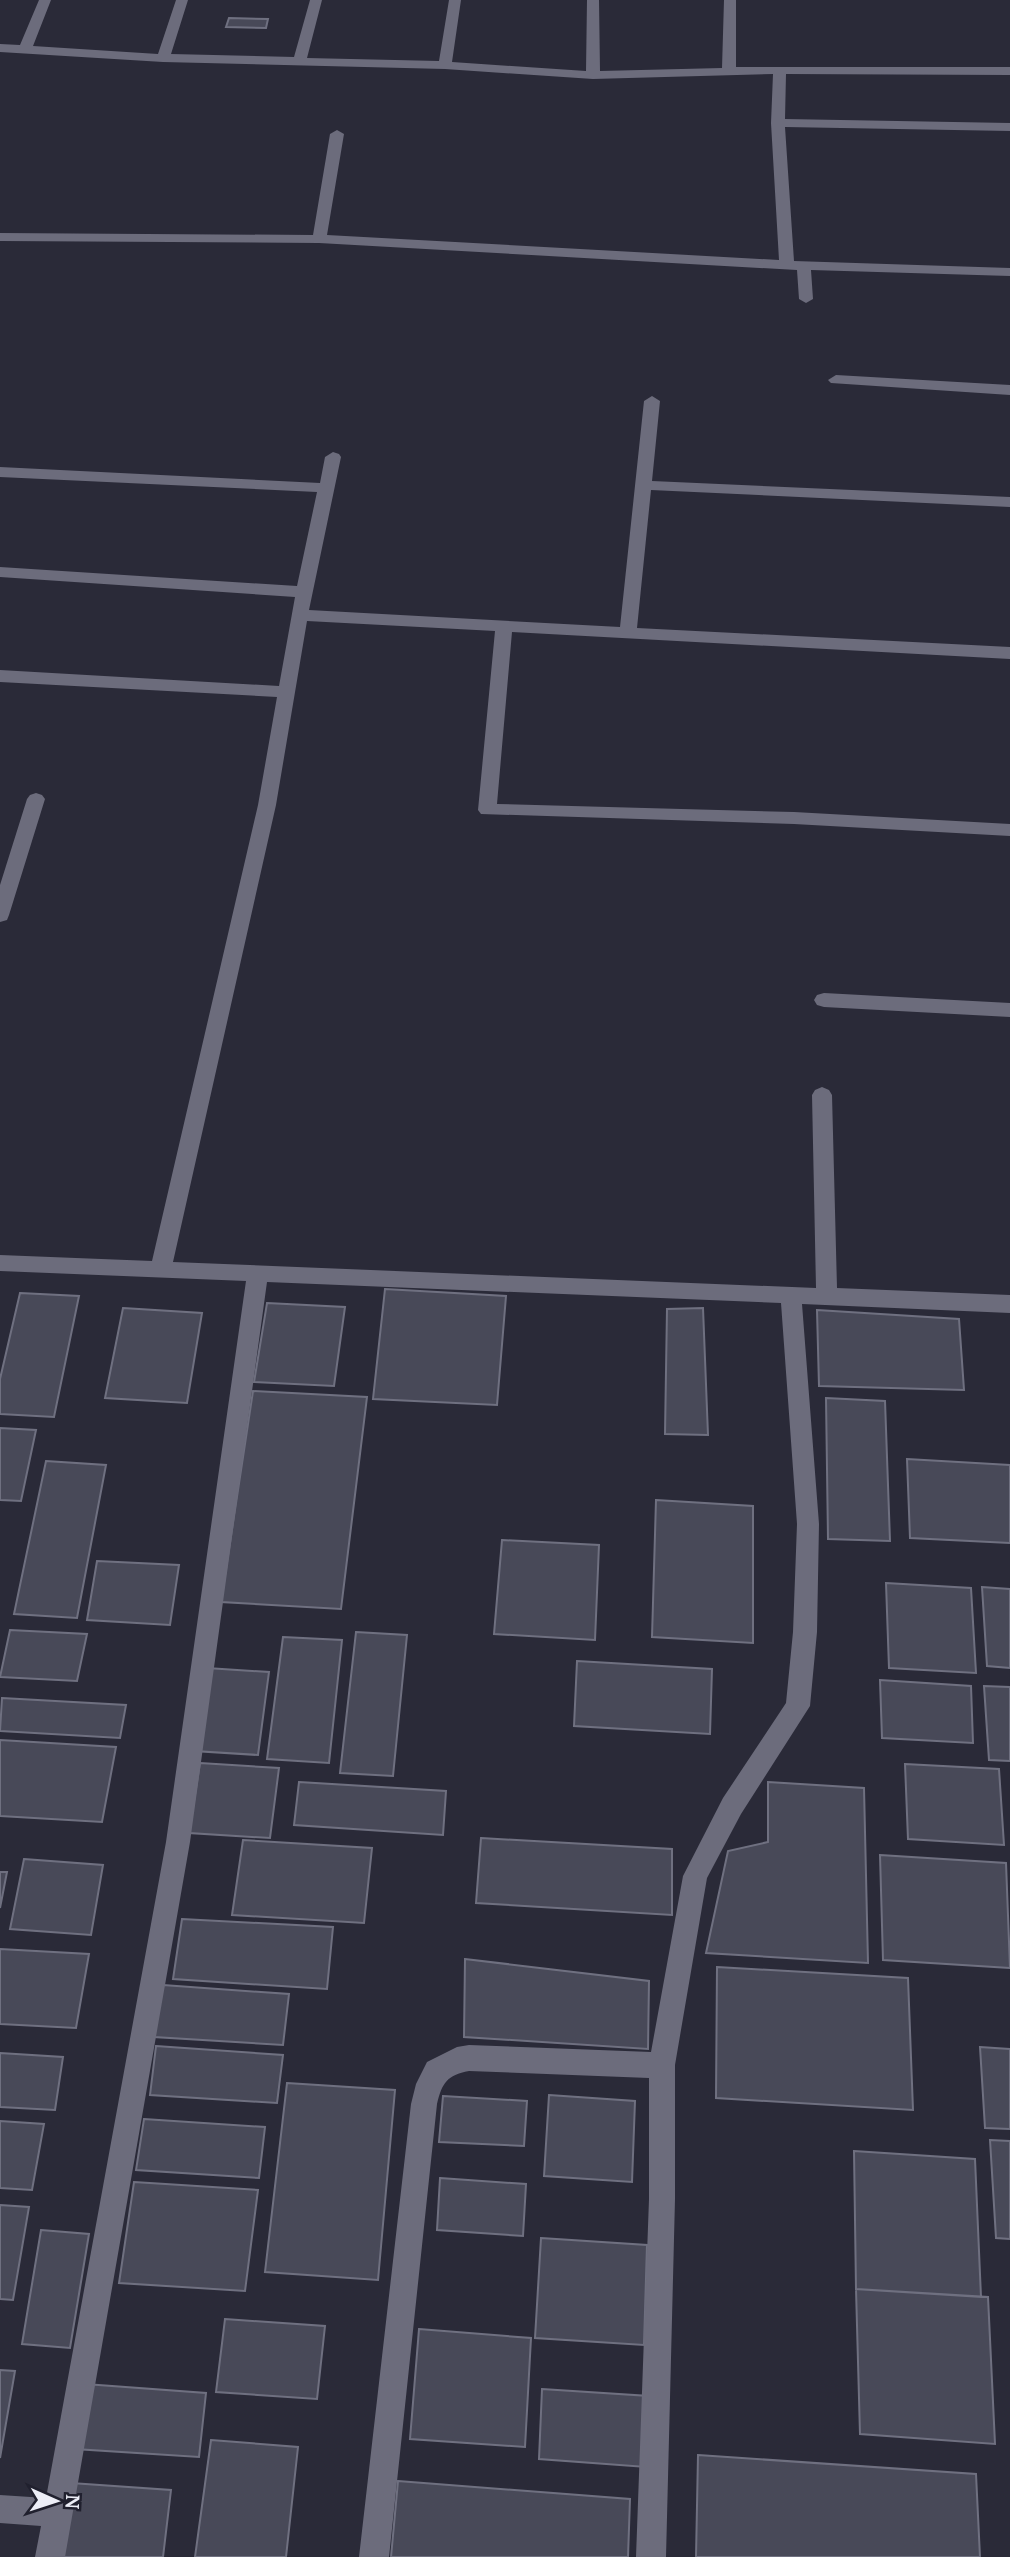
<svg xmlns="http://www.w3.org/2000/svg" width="1010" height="2557" font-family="'PT Serif',serif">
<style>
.building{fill:#484958;stroke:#6f7080;stroke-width:2}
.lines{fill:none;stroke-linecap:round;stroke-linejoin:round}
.minor{fill:#6c6c7c;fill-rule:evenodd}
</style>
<rect width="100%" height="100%" fill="#2a2a38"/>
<!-- building -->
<path class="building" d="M229 18 268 19 266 28 226 27Z
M385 1289 506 1296 497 1405 373 1399Z
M20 1293 79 1296 54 1417 0 1414V1379Z
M267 1303 345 1307 334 1386 254 1382Z
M123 1308 202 1313 187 1403 105 1398Z
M703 1308 708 1435 665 1434 667 1309Z
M817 1310 959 1319 964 1390 819 1386Z
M253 1391 367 1397 341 1609 221 1602Z
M826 1398 885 1401 890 1541 828 1539Z
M0 1428 36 1430 21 1501 0 1500Z
M907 1459 1010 1465V1543L910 1538Z
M46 1461 106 1465 77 1618 14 1614Z
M656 1500 753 1506V1643L652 1637Z
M502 1540 599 1545 595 1640 494 1634Z
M97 1561 179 1565 170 1625 87 1620Z
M886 1583 971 1588 976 1673 889 1668Z
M982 1587 1010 1589V1668L987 1666Z
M10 1630 87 1634 77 1681 0 1677Z
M356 1632 407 1635 393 1776 340 1773Z
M283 1637 342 1640 329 1763 267 1759Z
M577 1661 712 1669 710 1734 574 1726Z
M207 1668 269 1672 258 1755 194 1751Z
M880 1680 971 1686 973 1743 882 1738Z
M984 1686 1010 1687V1761L989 1760Z
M2 1698 126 1705 120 1738 0 1731Z
M0 1740 116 1747 102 1822 0 1816Z
M200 1763 279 1768 270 1838 189 1833Z
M905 1764 999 1769 1004 1845 908 1839Z
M299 1782 446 1791 443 1835 294 1825Z
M768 1782 864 1788 868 1963 706 1953 728 1851 768 1842Z
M481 1838 672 1849V1915L476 1903Z
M243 1840 372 1848 364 1923 232 1915Z
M880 1855 1006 1863 1010 1968 883 1960Z
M24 1859 103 1865 91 1935 10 1929Z
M0 1872H7L0 1908Z
M182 1919 333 1927 327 1989 173 1979Z
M0 1949 89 1954 76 2028 0 2024Z
M465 1959 649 1981 648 2049 464 2037Z
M717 1967 908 1978 913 2110 716 2098Z
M163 1985 289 1994 283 2045 154 2037Z
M156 2046 283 2055 277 2103 150 2095Z
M980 2047 1010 2049V2129L985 2128Z
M0 2053 63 2057 55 2110 0 2107Z
M287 2083 395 2090 378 2280 265 2272Z
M549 2095 635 2101 632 2182 544 2176Z
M443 2096 527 2101 524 2146 439 2142Z
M144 2119 265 2127 259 2178 136 2170Z
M0 2121 44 2124 32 2190 0 2188Z
M990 2140 1010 2141V2239L996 2238Z
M854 2151 975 2159 981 2297 856 2289Z
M440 2178 526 2184 523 2236 437 2230Z
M134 2182 258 2190 245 2291 119 2283Z
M0 2205 29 2207 13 2300 0 2299Z
M41 2230 89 2234 70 2348 22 2344Z
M541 2238 647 2245 644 2345 535 2338Z
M856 2289 988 2297 995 2444 860 2434Z
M225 2319 325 2326 317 2399 216 2392Z
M419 2329 531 2338 525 2447 410 2439Z
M0 2370 15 2371 0 2458Z
M85 2384 206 2393 199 2457 75 2449Z
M542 2389 649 2396 646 2467 539 2459Z
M211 2440 298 2447 286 2557H195Z
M698 2455 976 2474 980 2557H696Z
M398 2481 630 2499 628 2557H391Z
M71 2483 171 2490 163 2557H60Z"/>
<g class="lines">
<!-- minor -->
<path class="minor" d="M39 0H51L33 46 158 54 176 0H188L171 54 294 57 310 0H322L307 58 439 61 449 0H461L452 62 586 71 587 0H599L600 71 722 68 724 0H736V67H1010V75L786 74 785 119 1010 123V131L785 127 794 261 1010 268V276L811 270 813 299 806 303 799 299 797 270 319 243 0 241V233L313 235 330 134 337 130 344 134 327 235 779 260 771 123 773 74 593 79 445 69 163 62 0 52V44L20 45Z
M836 375 1010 385V395L831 383 828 380Z
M652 396 660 401 652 481 1010 497V507L651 490 637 628 1010 647V659L512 632 497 804 794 812 1010 824V836L794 824 481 814 478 810 495 631 307 621 276 805 173 1262 816 1288 812 1095 815 1090 822 1087 829 1090 832 1095 837 1288 1010 1295V1313L802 1304 819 1524 817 1632 810 1706 741 1814 707 1878 675 2065V2199L666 2557H636L649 2199V2078L469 2071C447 2075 442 2083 437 2104L389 2557H359L411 2104 416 2084 427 2062 457 2047 469 2045 651 2052 683 1876 723 1798 786 1703 793 1632 797 1524 781 1303 267 1282 190 1842 65 2557H35L41 2526 0 2523V2495L46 2498 166 1842 246 1281 0 1271V1255L152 1261 258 805 277 697 0 682V670L279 686 295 597 0 577V567L297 586 317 492 0 477V467L320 483 325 457 333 452 339 454 341 457 309 610 620 627 644 401Z
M36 793 42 795 45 799 9 915 7 920 0 922V885L27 799 30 795Z
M824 993 1010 1003V1017L824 1007 817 1005 814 1000 817 995Z"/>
</g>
<!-- north arrow -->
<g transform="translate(56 2501) rotate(93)" stroke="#20202e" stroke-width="5" paint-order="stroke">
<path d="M0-5L12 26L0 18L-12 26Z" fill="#edeef7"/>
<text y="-10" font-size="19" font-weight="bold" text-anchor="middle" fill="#edeef7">N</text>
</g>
</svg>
